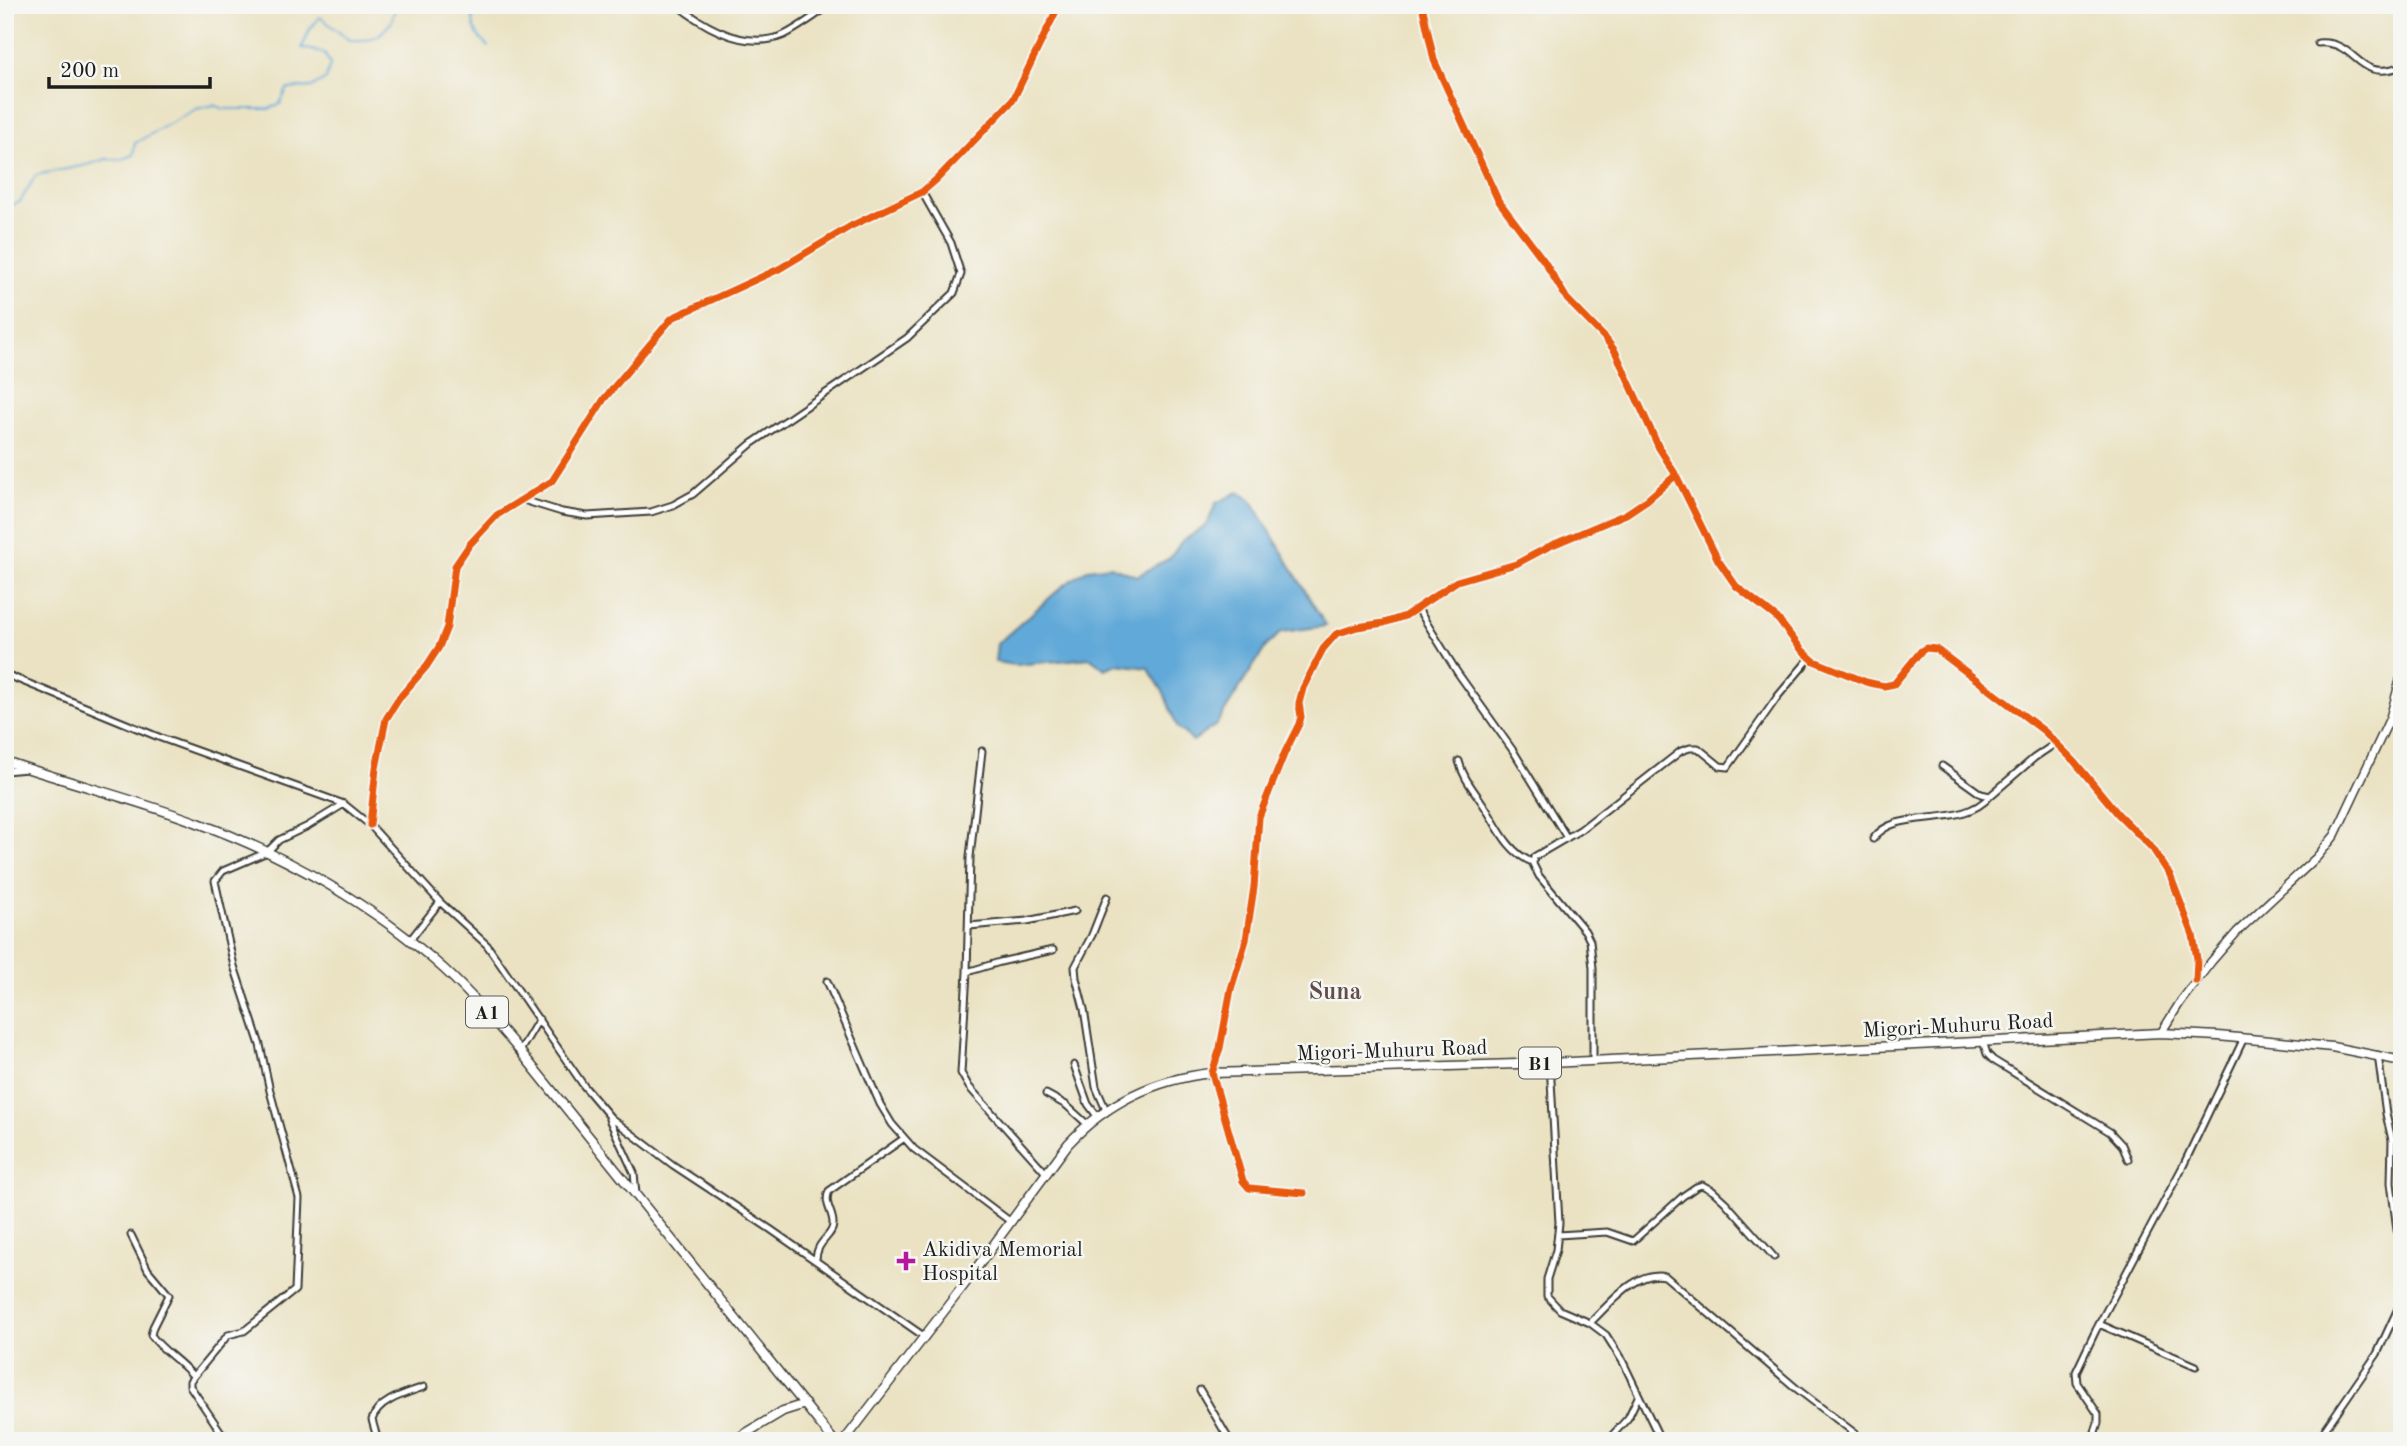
<svg xmlns="http://www.w3.org/2000/svg" width="2407" height="1446" font-family="'Old Standard TT',serif">
<style>
.water{fill:#61a9d8;stroke:#3e627a;stroke-width:2}
.lines{fill:none;stroke-linecap:round;stroke-linejoin:round}
.stream{stroke:#61a9d8;stroke-width:2}
.minor-casing{stroke:#3b3a35;stroke-width:9}
.secondary-casing{stroke:#3b3a35;stroke-width:10}
.trunk-casing{stroke:#3b3a35;stroke-width:11}
.minor{stroke:#fff;stroke-width:5}
.secondary{stroke:#fff;stroke-width:7}
.trunk{stroke:#fff;stroke-width:8}
.cycleway-casing{stroke:#f6f6f2;stroke-width:11}
.cycleway{stroke:#e8590c;stroke-width:7}
.poi-dot{fill:#b5179e;stroke:#f6f6f2;stroke-width:2.5}
.labels{text-anchor:middle;stroke-width:5;stroke-linejoin:round;paint-order:stroke}
.shield{fill:#f6f6f2;stroke:#5d5d5c;stroke-width:2}
.shield-label{font-size:19px;font-weight:bold;fill:#1c1c1c}
.street-label{font-size:21px;fill:#1c1c1c;stroke:#f6f6f2}
.poi-label{font-size:21px;fill:#1c1c1c;stroke:#f6f6f2;text-anchor:start}
.quarter-label{font-size:24px;font-weight:bold;fill:#614d4c;stroke:#f6f6f2}
</style>
<rect width="100%" height="100%" fill="#f6f6f2"/>
<filter id="ink" filterUnits="userSpaceOnUse"><feTurbulence type="fractalNoise" baseFrequency=".0143" numOctaves="2"/><feDisplacementMap in="SourceGraphic" scale="14" xChannelSelector="R" yChannelSelector="G"/><feConvolveMatrix kernelMatrix="1 2 1 2 8 2 1 2 1" color-interpolation-filters="sRGB"/></filter>
<filter id="wash" filterUnits="userSpaceOnUse"><feTurbulence type="fractalNoise" baseFrequency=".00686" numOctaves="4" result="noise"/><feDisplacementMap in="SourceGraphic" scale="28" xChannelSelector="R" yChannelSelector="G"/><feGaussianBlur stdDeviation="1.57" result="paint"/><feColorMatrix in="noise" values="0 0 0 0 0 0 0 0 0 0 0 0 0 0 0 0 0 1.4 0 .05"/><feComposite in="paint" operator="in"/></filter>
<g filter="url(#wash)">
<rect width="100%" height="100%" fill="#eae2c2"/>
<!-- water -->
<path class="water" d="M1239 492 1252 501 1326 626 1282 632 1267 645 1216 725 1193 741 1177 727 1164 693 1148 668 1117 664 1105 669 1091 658 1015 665 995 662 997 644 1063 586 1088 569 1110 566 1137 576 1170 558 1181 542 1207 525 1216 503Z"/>
<g class="lines">
<!-- stream -->
<path class="stream" d="M474 5C471 27 473 31 488 47
M5 207 20 202 36 175 87 165 106 159 120 160 133 155 135 143 196 109 214 105 224 109H269L280 104 287 89 313 87 326 79 330 64 324 53 302 48 310 29 320 17 349 40H365L378 36 391 23 396 5"/>
</g>
</g>
<g filter="url(#ink)">
<g class="lines">
<defs>
<path id="minor" d="M677 5C706 28 746 51 784 35 800 27 815 15 831 5
M1422 5 1434 60 1498 200 1544 261 1567 299 1605 338 1615 351 1659 448 1676 475 1718 560 1736 586 1777 618 1801 649 1814 661 1866 682 1884 686 1894 684 1921 651 1926 648 1936 649 2044 731 2074 761 2118 814 2153 849 2170 875 2193 935 2197 959 2196 981
M2318 43C2359 40 2355 84 2402 66
M523 500 562 512 587 516 651 512 673 505 693 494 751 444 907 338 954 293 961 274 951 243 922 192
M1418 609 1457 672 1514 752 1567 838
M5 674 161 738 344 804 370 825 440 902 410 940
M982 751 970 857 967 972 961 1073 969 1087 1046 1173
M1459 761C1463 778 1473 789 1483 804 1497 825 1507 852 1532 862
M1942 766 1981 794 1990 796 2034 758 2056 743
M5 771 27 769
M370 825 376 768 386 719 400 697 426 667 439 647 447 627 455 566 470 544 497 515 552 481 604 399 672 318 779 269 851 226 922 192 937 179 1013 100 1059 5
M1873 839C1897 805 1960 831 1990 796
M440 902 487 945 584 1086 611 1118 673 1165 770 1229 925 1337
M969 926 1027 921 1075 911
M967 972 1000 962 1053 950
M827 981 880 1104 892 1124 914 1149 1011 1222
M1983 1041 1987 1054 1993 1060 2110 1132 2122 1145 2128 1159
M520 1051 539 1019
M2378 1055 2386 1114 2392 1140 2391 1183 2397 1230 2402 1242
M1593 1060V968L1590 941 1585 931 1539 876 1533 864 1534 857 1580 830 1681 751 1690 748H1698L1720 766 1728 767 1778 696 1810 658
M1550 1063 1559 1223 1556 1250 1547 1279V1296L1560 1310 1590 1323 1606 1335 1623 1362 1661 1441
M1074 1065 1088 1104 1097 1116
M1046 1094 1066 1105 1087 1124
M1106 1110 1096 1087 1084 1009 1076 978 1075 967 1092 935 1107 897
M609 1119 634 1173 636 1194
M1304 1193 1249 1188 1243 1181 1212 1073 1220 1048 1231 989 1246 940 1254 887 1259 817 1285 752 1299 724 1301 717 1299 703 1303 688 1323 649 1336 634 1357 627 1384 623 1405 616 1457 581 1516 564 1550 546 1626 514 1647 500 1676 475
M131 1235 148 1270 169 1295 153 1327 151 1335C162 1351 180 1360 193 1376
M1558 1235 1607 1232 1633 1241 1683 1196 1696 1187 1702 1185 1713 1191 1725 1202 1774 1257
M816 1261C816 1240 832 1238 833 1225 834 1212 823 1205 829 1191L903 1139
M1590 1323C1609 1305 1636 1269 1665 1276L1797 1389 1865 1441
M2099 1324 2196 1366
M1200 1390 1230 1441
M227 1441 190 1386V1381L228 1335 244 1331 295 1290 299 1198 270 1091 260 1045 234 966 215 881 223 871 267 852 279 840 308 826 344 804
M378 1441 372 1420C378 1400 407 1393 424 1387
M1607 1441 1628 1418 1638 1397
M2092 1441 2098 1423V1414L2077 1383 2076 1372 2096 1330 2183 1166 2244 1038
M2317 1441 2377 1354 2402 1300"/>
<path id="secondary" d="M2161 1033 2181 1001 2211 962 2237 932 2317 857 2335 835 2390 718 2402 673"/>
<path id="trunk" d="M5 761C69 783 135 799 198 823 287 855 374 906 444 969 472 995 496 1023 520 1051L834 1441
M733 1441 783 1411 805 1404
M844 1441 964 1285 1068 1144C1107 1102 1155 1079 1212 1073L1550 1063 2161 1033 2218 1036 2332 1047 2402 1061"/>
</defs>
<!-- minor casing -->
<use href="#minor" class="minor-casing"/>
<!-- secondary casing -->
<use href="#secondary" class="secondary-casing"/>
<!-- trunk casing -->
<use href="#trunk" class="trunk-casing"/>
<!-- minor -->
<use href="#minor" class="minor"/>
<!-- secondary -->
<use href="#secondary" class="secondary"/>
<!-- trunk -->
<use href="#trunk" class="trunk"/>
<defs>
<path id="cycleway" d="M1422 5 1434 60 1498 200 1544 261 1567 299 1605 338 1615 351 1659 448 1676 475 1718 560 1736 586 1777 618 1801 649 1814 661 1866 682 1884 686 1894 684 1921 651 1926 648 1936 649 2044 731 2074 761 2118 814 2153 849 2170 875 2193 935 2197 959 2196 981
M370 825 376 768 386 719 400 697 426 667 439 647 447 627 455 566 470 544 497 515 552 481 604 399 672 318 779 269 851 226 922 192 937 179 1013 100 1059 5
M1304 1193 1249 1188 1243 1181 1212 1073 1220 1048 1231 989 1246 940 1254 887 1259 817 1285 752 1299 724 1301 717 1299 703 1303 688 1323 649 1336 634 1357 627 1384 623 1405 616 1457 581 1516 564 1550 546 1626 514 1647 500 1676 475"/>
</defs>
<!-- cycleway casing -->
<use href="#cycleway" class="cycleway-casing"/>
<!-- cycleway -->
<use href="#cycleway" class="cycleway"/>
</g>
</g>
<!-- markers -->
<path class="poi-dot" d="M902.5 1250.5h7v7h7v7h-7v7h-7v-7h-7v-7h7z"/>
<g class="labels">
<!-- shield labels -->
<g class="shield">
<rect x="466" y="996.5" width="42" height="31" rx="5"/>
<rect x="1519" y="1047.5" width="42" height="31" rx="5"/>
</g>
<g class="shield-label">
<text x="487" y="1019">A1</text>
<text x="1540" y="1070">B1</text>
</g>
<!-- street labels -->
<g class="street-label">
<text transform="translate(1958 1025) rotate(-3)" y="7">Migori-Muhuru Road</text>
<text transform="translate(1392 1050) rotate(-2)" y="7">Migori-Muhuru Road</text>
</g>
<!-- poi labels -->
<g class="poi-label">
<text x="922" y="1256">Akidiva Memorial<tspan x="922" dy="24">Hospital</tspan></text>
</g>
<!-- quarter labels -->
<g class="quarter-label">
<text x="1335" y="999">Suna</text>
</g>
</g>
<!-- margin -->
<rect width="2407" height="1446" fill="none" stroke="#f6f6f2" stroke-width="28"/>
<!-- scale -->
<path d="M49 77v10h161v-10" fill="none" stroke="#1c1c1c" stroke-width="3.5"/>
<text x="60" y="77" font-size="21" fill="#1c1c1c" stroke="#f6f6f2" stroke-width="5" paint-order="stroke">200 m</text>
</svg>
